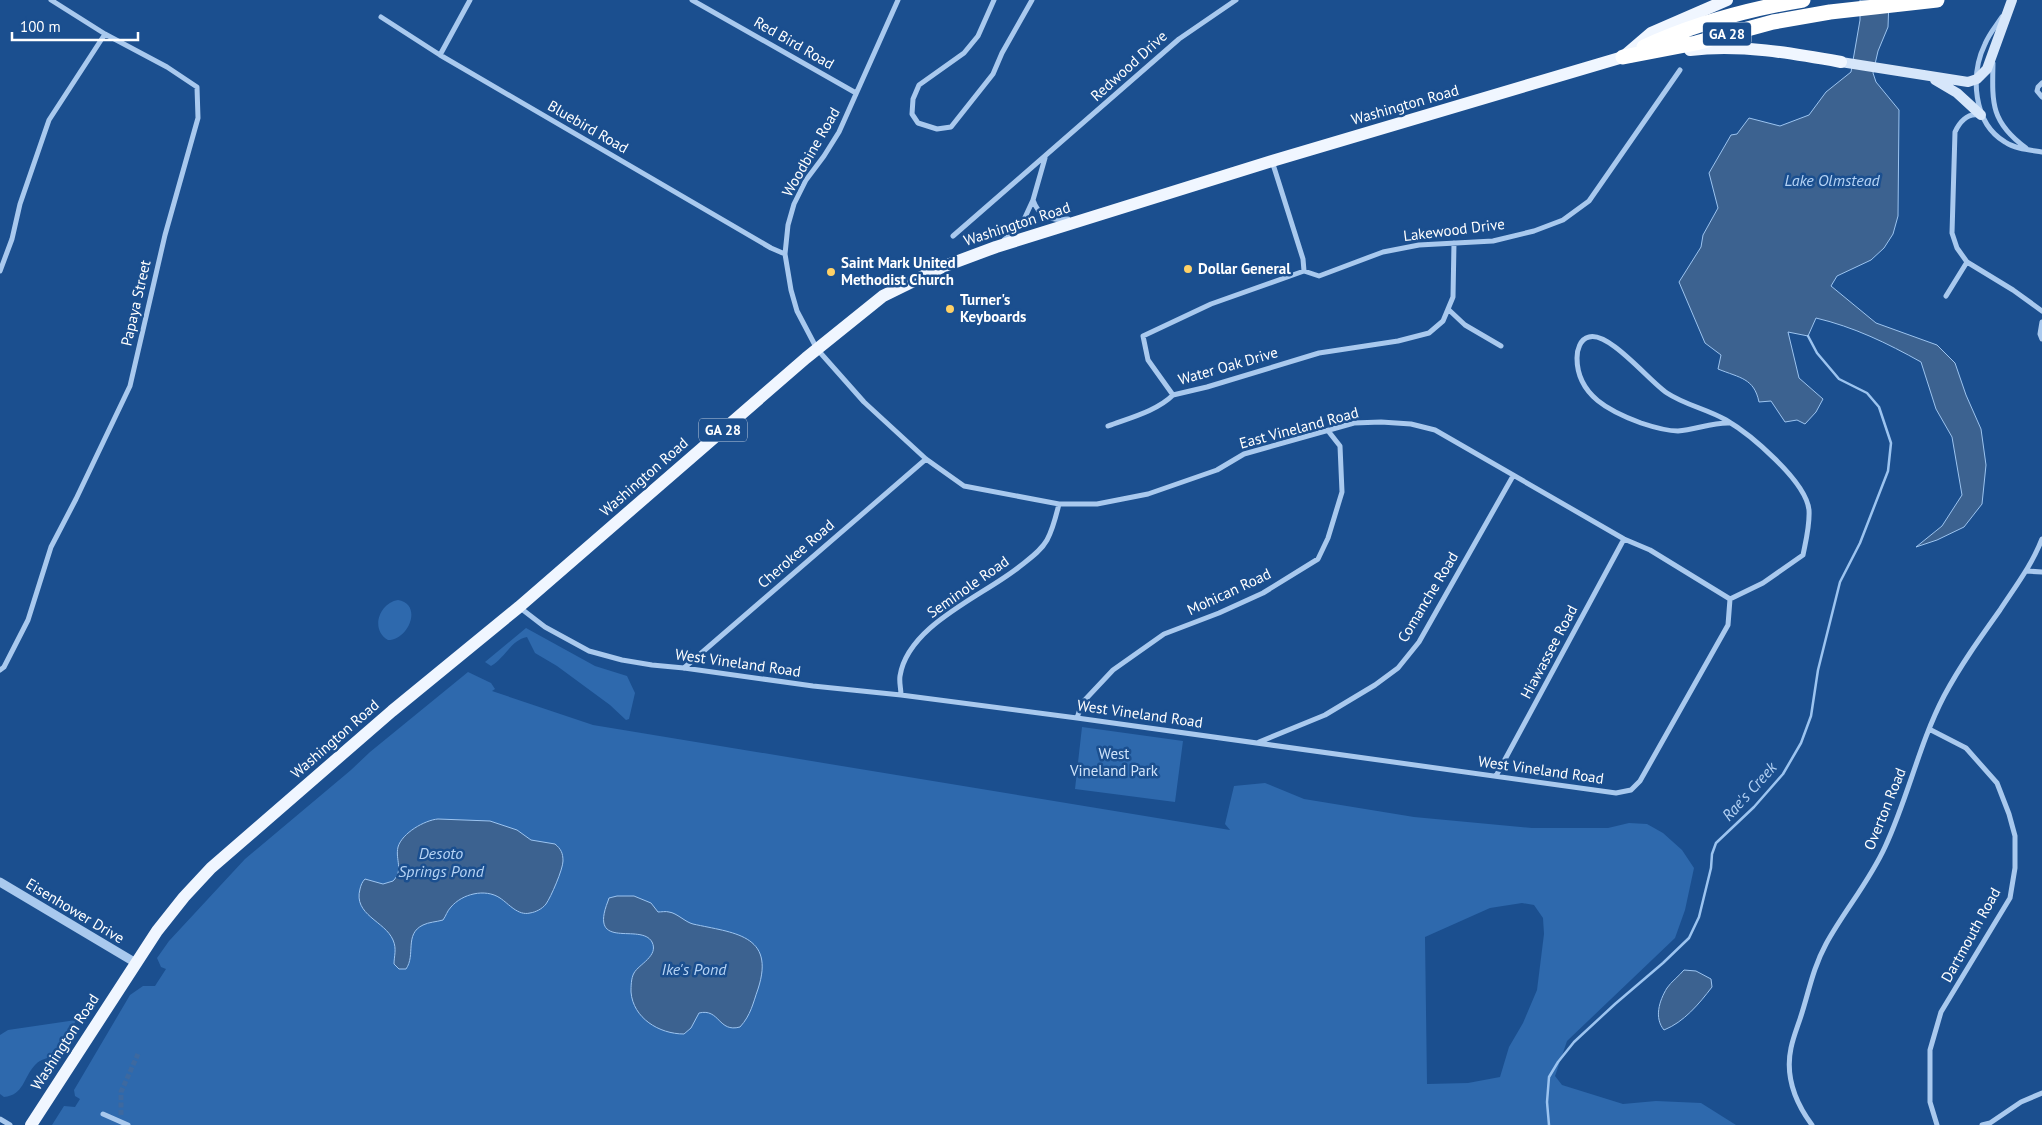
<svg xmlns="http://www.w3.org/2000/svg" width="2042" height="1125" font-family="'PT Sans',sans-serif">
<style>
.green{fill:#2e69ad;fill-rule:evenodd}
.water{fill:#3c6290;stroke:#9cc4f0}
.lines{fill:none;stroke-linecap:round;stroke-linejoin:round}
.stream{stroke:#9cc4f0;stroke-width:2.5}
.minor-tunnel{stroke:#3d69a0;stroke-width:5;stroke-dasharray:5 2.5;stroke-linecap:butt}
.minor{stroke:#a9c9ee;stroke-width:5}
.tertiary{stroke:#a9c9ee;stroke-width:9}
.secondary{stroke:#d6e6fa;stroke-width:10}
.primary{stroke:#f0f6ff;stroke-width:12}
.motorway{stroke:#fff;stroke-width:15}
.poi-dot{fill:#ffd166;stroke:#1b4f8f;stroke-width:2}
.labels{text-anchor:middle;stroke-width:5;stroke-linejoin:round;paint-order:stroke}
.shield{fill:#1b4f8f;stroke:#bbcadd;stroke-width:1}
.shield-label{font-size:14px;font-weight:bold;fill:#fff}
.street-label{font-size:15px;fill:#fff;stroke:#1b4f8f}
.poi-label{font-size:15px;font-weight:bold;fill:#fff;stroke:#1b4f8f;text-anchor:start}
.park-label{font-size:15px;fill:#cfe3fa;stroke:#1b4f8f}
.water-label{font-size:16px;font-style:italic;fill:#b5d3f5;stroke:#1b4f8f}
</style>
<rect width="100%" height="100%" fill="#1b4f8f"/>
<!-- green -->
<path class="green" d="M398 600C423 604 409 640 388 640 370 630 379 603 398 600Z
M526 628 595 666 627 676 635 693 629 719 626 720 610 705 557 666 535 653 527 637C511 640 505 658 491 666L485 662Z
M468 672 491 683 495 689 492 691 593 725 1230 830 1225 824 1234 786 1265 783 1304 799 1414 817 1532 828H1608L1629 823 1647 824 1663 833 1682 850 1694 868 1685 910 1675 938 1567 1041 1555 1076 1562 1085 1623 1104 1656 1101 1701 1103 1736 1125H52L64 1106 75 1107 80 1099 75 1096 74 1090 77 1085 130 995 143 986H155L166 969 161 967 157 958 169 941 245 859 351 770 370 752ZM1522 903 1534 905 1543 918 1544 934 1537 990 1523 1023 1509 1047 1500 1077 1468 1083 1427 1084 1425 937 1490 908Z
M1082 727 1183 741 1175 802 1075 789Z
M76 1020C71 1030 65 1047 56 1054 49 1059 41 1058 35 1065 23 1078 24 1095 4 1097L0 1094V1035L8 1030Z"/>
<!-- water -->
<path class="water" d="M1860 0H1889L1888 27 1878 51 1873 73 1876 82 1899 110 1898 216 1893 234 1884 248 1871 260 1837 276 1831 286 1876 323 1937 345 1955 363 1966 395 1981 429 1986 465 1982 504 1964 527 1937 540 1916 547 1942 526 1962 495 1952 437 1936 409 1921 362C1887 343 1854 327 1816 318L1808 336 1788 332 1799 378 1823 399 1816 412 1805 424 1797 420 1785 422 1771 401 1759 402C1754 378 1740 378 1718 369L1721 355 1705 343 1679 282 1701 247 1703 235 1718 208 1709 173 1731 135 1737 134 1749 118 1780 126 1809 115 1826 92 1851 72 1860 20Z
M438 819 490 821 517 830 531 840 555 844C561 849 563 853 563 861 563 869 551 897 546 904 542 909 536 912 530 913 518 916 509 904 500 898 485 888 462 894 451 907 447 911 446 916 443 920 436 922 429 922 423 925 404 934 416 955 406 969H399L394 964C394 956 397 949 393 940 385 921 353 915 360 889 361 885 362 882 365 879L383 884 393 881C404 870 395 860 398 847 402 833 425 820 438 819Z
M617 896H634L651 903 658 912C661 912 666 911 669 912 677 913 685 922 693 924 733 933 776 934 758 989 753 1003 751 1015 740 1027 718 1033 720 1008 699 1013L691 1028 684 1034C659 1034 633 1018 631 992 631 987 631 978 634 973 639 964 659 956 652 942 641 922 588 952 608 901L609 898Z
M1684 970 1696 971 1711 979 1712 987C1699 1004 1684 1022 1664 1030 1654 1018 1659 1001 1667 988 1671 982 1679 976 1684 970Z"/>
<g class="lines">
<!-- stream -->
<path class="stream" d="M1549 1125 1547 1102 1549 1077 1558 1062 1574 1042 1615 1004 1663 963 1689 938 1699 917 1711 868 1712 854 1716 843 1754 807 1783 774 1801 743 1811 716 1818 670 1840 582 1860 543 1888 471 1891 443 1879 407 1867 393 1839 379 1817 353 1808 336"/>
<!-- minor-tunnel -->
<path class="minor-tunnel" d="M121 1115V1092L138 1054"/>
<!-- minor -->
<path class="minor" d="M692 0 856 93
M898 0 839 132 824 156 806 180 794 204 788 225 785 254 791 290 797 311 817 349 864 402 926 459 964 486 1059 504H1097L1148 494 1217 470 1244 454 1354 423 1381 422 1411 424 1435 430 1624 539 1650 550 1730 599
M994 0 978 36 964 53 919 85 913 99 912 114 918 123 937 129 951 127 993 74 1002 53 1032 0
M381 17 440 55 771 248 785 254
M2002 17C1996 26 1989 34 1985 44 1970 75 1973 123 2005 142 2015 149 2030 150 2042 152
M440 55 470 0
M1993 63C1992 104 1991 122 2026 148
M2042 83 2038 87 2037 91 2042 97
M1978 115C1967 113 1959 123 1955 132L1952 233 1957 248 1967 262 2013 290 2042 311
M1272 161 1303 259 1304 271 1319 276 1383 252 1419 245 1493 241 1534 231 1563 220 1589 201 1680 70
M1033 200C1039 217 1050 221 1068 219
M953 236 1179 39 1236 0
M1004 240 1021 226 1033 200 1045 158
M0 271 12 239 20 204 49 120 105 34
M1304 271 1211 304 1143 336 1148 360 1173 395 1207 387 1319 353 1398 341 1429 333 1443 321 1453 297 1454 243
M1946 296 1967 262
M1449 310 1465 325 1501 346
M2042 322 2040 334 2042 339
M1730 423C1713 422 1695 430 1678 431 1666 431 1653 427 1641 423 1611 412 1577 396 1577 358 1577 350 1580 339 1589 337 1609 331 1650 382 1667 393 1685 405 1707 409 1726 420 1750 434 1806 481 1809 510 1810 525 1806 540 1803 555L1763 583 1730 599
M1108 426C1129 418 1157 411 1173 395
M2026 571 2042 572
M519 607 545 627 589 651 622 660 652 665 684 668 813 686 901 695 1077 718 1616 793 1631 790 1640 781 1728 625 1730 599
M684 668 926 459
M0 670 4 667 28 620 51 547 76 499 130 386 165 235 198 118 197 87 167 67 105 34 51 0
M901 695C901 689 899 682 900 676 908 625 983 596 1019 567 1029 559 1041 551 1047 540 1053 529 1056 516 1059 504
M1077 718 1082 703 1113 670 1164 634 1219 613 1263 593 1318 559 1328 538 1342 492 1340 446 1329 432
M1929 729 1966 748 1997 783 2009 814 2015 836V868L2010 898 1941 1012 1930 1050V1102L1937 1125
M1259 742 1325 715 1375 685 1398 668 1419 642 1513 476
M1496 776 1624 539
M103 1114 128 1125
M0 1119 10 1125
M1812 1125C1795 1102 1785 1076 1791 1048 1793 1038 1797 1028 1800 1019 1809 992 1812 970 1826 944 1844 911 1869 882 1885 847 1908 798 1919 744 1944 696 1960 666 1980 638 2000 610 2015 587 2032 565 2042 539
M1982 1125 1990 1123 2021 1102 2042 1093"/>
<!-- tertiary -->
<path class="tertiary" d="M0 882 136 963"/>
<!-- secondary -->
<path class="secondary" d="M1841 62 1968 82 1977 79 1987 69 2012 0
M1935 80 1957 93 1981 115"/>
<!-- primary -->
<path class="primary" d="M1690 50C1741 44 1791 53 1841 62
M1623 57 1651 33 1727 0
M31 1125 157 931 184 897 211 868 392 711 519 607 806 358 883 296 942 267 996 247 1272 161 1623 57 1633 56"/>
<!-- motorway -->
<path class="motorway" d="M1644 47C1694 24 1749 9 1803 0
M1623 57 1696 43 1773 22 1830 12 1937 0"/>
</g>
<!-- markers -->
<g class="poi-dot">
<circle cx="1188" cy="269" r="5"/>
<circle cx="831" cy="272" r="5"/>
<circle cx="950" cy="309" r="5"/>
</g>
<g class="labels">
<!-- shield labels -->
<g class="shield">
<rect x="1703" y="22.5" width="48" height="23" rx="4"/>
<rect x="699" y="418.5" width="48" height="23" rx="4"/>
</g>
<g class="shield-label">
<text x="1727" y="39">GA 28</text>
<text x="723" y="435">GA 28</text>
</g>
<!-- street labels -->
<g class="street-label">
<text transform="translate(794 43) rotate(30)" y="5">Red Bird Road</text>
<text transform="translate(1129 66) rotate(-42)" y="5">Redwood Drive</text>
<text transform="translate(1405 105) rotate(-16)" y="5">Washington Road</text>
<text transform="translate(588 127) rotate(30)" y="5">Bluebird Road</text>
<text transform="translate(811 152) rotate(-60)" y="5">Woodbine Road</text>
<text transform="translate(1017 224) rotate(-18)" y="5">Washington Road</text>
<text transform="translate(1454 230) rotate(-7)" y="5">Lakewood Drive</text>
<text transform="translate(136 303) rotate(-77)" y="5">Papaya Street</text>
<text transform="translate(1228 366) rotate(-16)" y="5">Water Oak Drive</text>
<text transform="translate(1299 428) rotate(-15)" y="5">East Vineland Road</text>
<text transform="translate(644 477) rotate(-41)" y="5">Washington Road</text>
<text transform="translate(796 554) rotate(-41)" y="5">Cherokee Road</text>
<text transform="translate(968 587) rotate(-35)" y="5">Seminole Road</text>
<text transform="translate(1229 592) rotate(-25)" y="5">Mohican Road</text>
<text transform="translate(1428 597) rotate(-59)" y="5">Comanche Road</text>
<text transform="translate(1549 652) rotate(-62)" y="5">Hiawassee Road</text>
<text transform="translate(738 663) rotate(8)" y="5">West Vineland Road</text>
<text transform="translate(1140 714) rotate(8)" y="5">West Vineland Road</text>
<text transform="translate(335 739) rotate(-41)" y="5">Washington Road</text>
<text transform="translate(1541 770) rotate(8)" y="5">West Vineland Road</text>
<text transform="translate(1885 809) rotate(-68)" y="5">Overton Road</text>
<text transform="translate(75 911) rotate(31)" y="5">Eisenhower Drive</text>
<text transform="translate(1971 935) rotate(-61)" y="5">Dartmouth Road</text>
<text transform="translate(65 1042) rotate(-57)" y="5">Washington Road</text>
</g>
<!-- poi labels -->
<g class="poi-label">
<text x="841" y="268">Saint Mark United<tspan x="841" dy="17">Methodist Church</tspan></text>
<text x="1198" y="274">Dollar General</text>
<text x="960" y="305">Turner's<tspan x="960" dy="17">Keyboards</tspan></text>
</g>
<!-- park labels -->
<g class="park-label">
<text x="1114" y="759">West<tspan x="1114" dy="17">Vineland Park</tspan></text>
</g>
<!-- water labels -->
<g class="water-label">
<text x="1832" y="186">Lake Olmstead</text>
<text transform="translate(1749 791) rotate(-48)" y="6">Rae's Creek</text>
<text x="441" y="859">Desoto<tspan x="441" dy="18">Springs Pond</tspan></text>
<text x="694" y="975">Ike's Pond</text>
</g>
</g>
<!-- scale -->
<path d="M12 32v8h126v-8" fill="none" stroke="#ffffff" stroke-width="2.5"/>
<text x="20" y="32" font-size="15" fill="#ffffff" stroke="#1b4f8f" stroke-width="4" paint-order="stroke">100 m</text>
</svg>
